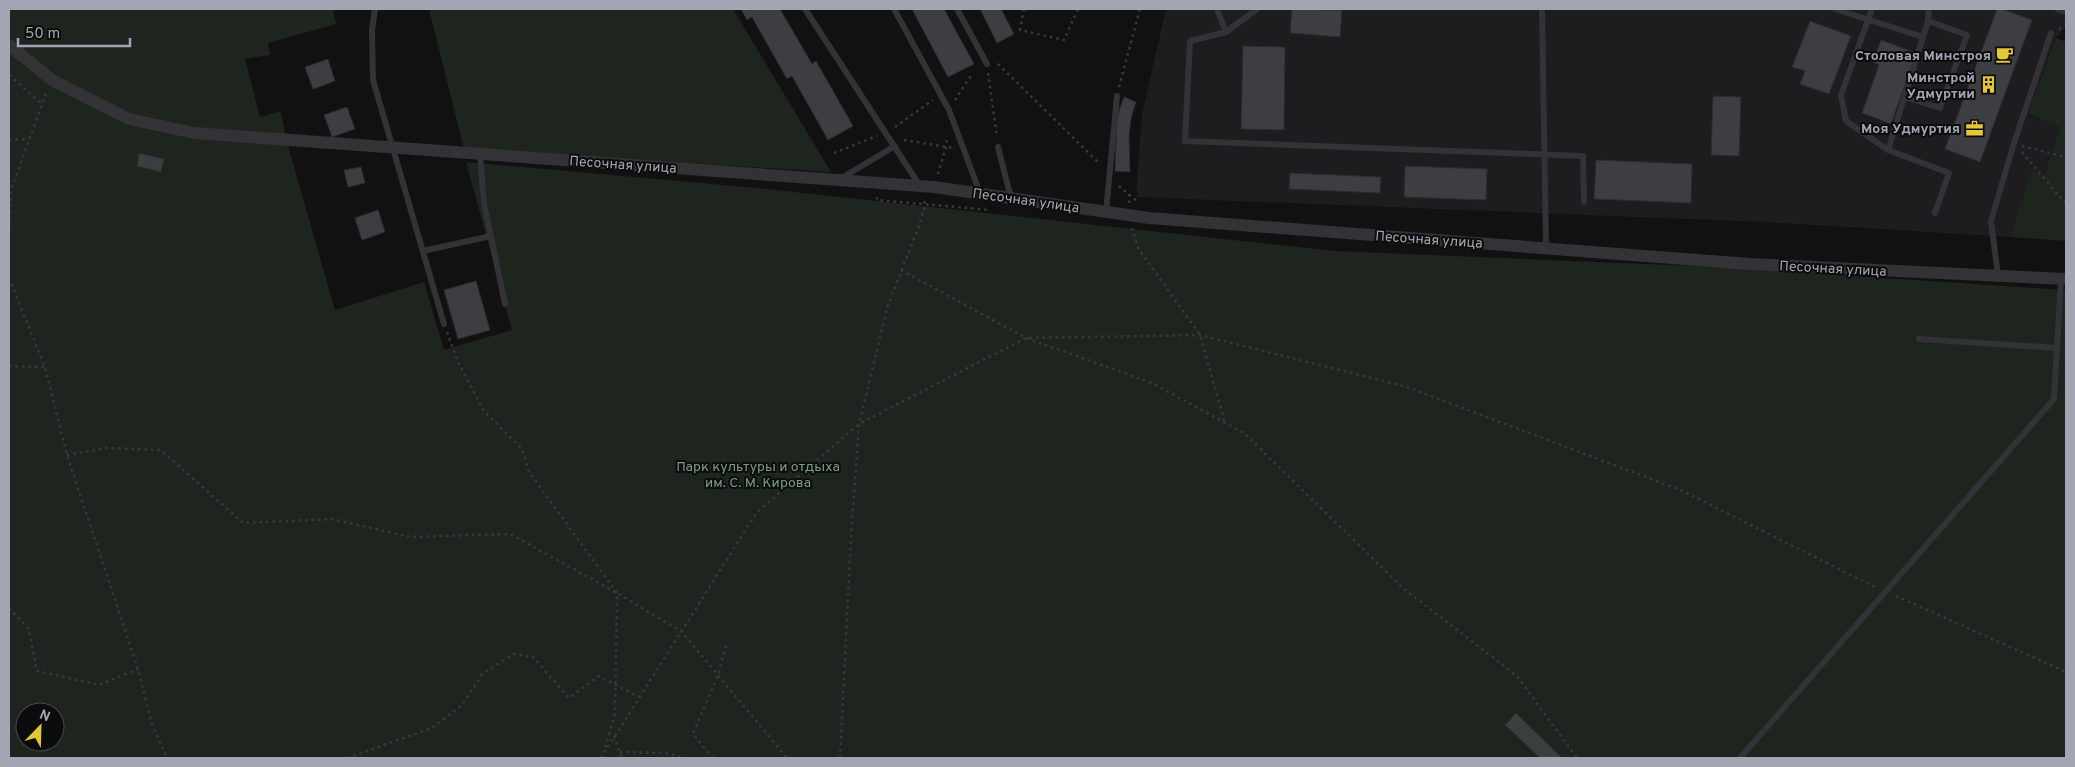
<svg xmlns="http://www.w3.org/2000/svg" width="2075" height="767" font-family="Overpass,sans-serif">
<style>
.built{fill:#1d1d1f}
.green{fill:#1e251f;fill-rule:evenodd}
.building{fill:#3d3e42;stroke:#2c2b2e}
.lines{fill:none;stroke-linecap:round;stroke-linejoin:round}
.path{stroke:#38393e;stroke-width:2.5;stroke-dasharray:2.5 4;stroke-linecap:butt}
.lane{stroke:#323237;stroke-width:6}
.street{stroke:#323237;stroke-width:12}
.labels{text-anchor:middle;stroke-width:4;stroke-linejoin:round;paint-order:stroke}
.poi-label{font-size:14px;font-weight:bold;fill:#a3a5b2;stroke:#0c0c0d;text-anchor:end}
.street-label{font-size:14px;fill:#a3a5b2;stroke:#0c0c0d}
.park-label{font-size:14px;fill:#7b9c82;stroke:#0c0c0d}
</style>
<rect width="100%" height="100%" fill="#111112"/>
<!-- built -->
<path class="built" d="M1166 9H2066V27L2056 38 2028 115 2060 126 2044 175 2031 172 2010 237 1764 222 1137 197V180L1142 114Z"/>
<!-- green -->
<path class="green" d="M9 9H333L336 24 268 43 270 55 245 59 260 117 281 111 286 139 335 310 424 282 444 350 512 330 466 162 757 188 1335 251 1719 267 2066 290V758H9ZM25 712H55V742H25Z
M429 9H733L831 172 464 149Z
M2056 38 2066 42V241L2010 237 2031 171 2044 175 2060 127 2028 114Z"/>
<!-- building -->
<path class="building" d="M741 9H780L812 64 816 61 853 126 828 140 792 76 787 79 752 17 747 20Z
M912 9H944L974 64 948 77Z
M980 9H1001L1014 34 997 43Z
M1292 9 1342 10 1340 37 1290 33Z
M1997 9H2002L2032 20 1980 162 1945 149Z
M1810 21 1851 36 1829 94 1800 84 1805 71 1792 67Z
M1881 40 1916 53 1891 124 1862 113 1879 65 1873 62Z
M1243 46 1285 47 1284 130 1241 129Z
M328 59 335 81 313 89 305 67Z
M1713 96 1741 97 1739 156 1711 155Z
M1124 97 1136 102 1131 118 1129 135 1130 172 1115 171 1117 117Z
M347 107 355 129 332 137 324 115Z
M139 153 164 159 161 172 137 166Z
M1596 160 1692 164 1691 203 1594 199Z
M1405 166 1487 169 1486 200 1404 197Z
M361 167 365 183 348 187 344 170Z
M1290 173 1381 177 1380 193 1289 189Z
M378 210 385 232 362 240 355 218Z
M476 281 490 330 458 339 444 290Z
M1516 713 1561 757 1560 758H1540L1505 725Z"/>
<g class="lines">
<!-- path -->
<path class="path" d="M1024 9 1020 30 1064 40 1078 9
M2059 29 2066 26
M998 64 1100 164
M988 73 997 137
M9 75 42 104
M1119 87 1140 9
M955 100 972 74
M895 127 933 100
M9 140 28 139
M904 140 953 148
M2022 146 2066 157
M2022 152 2066 204
M834 153 877 136
M938 174 946 147 947 136
M1119 186 1138 202
M1129 194V203
M877 197V200L990 210
M1132 228 1138 248 1200 335 1225 423
M9 233 11 190 47 91
M901 270 1026 338 1152 383 1244 433 1404 589 1517 676 1577 758
M9 278 45 367 67 455 138 669 152 725 167 758
M447 332 458 362 484 411 522 449 529 472 617 593 615 713 605 749
M9 366 45 367
M67 455 106 448 161 450 243 523 332 519 410 537 510 534 617 593 682 632 787 758
M1896 596 2066 672
M9 608 29 629 37 671 99 685 138 669
M614 736 622 758
M620 752 665 753 685 758
M347 758 432 728 462 705 483 673 514 654 533 657 569 698 599 676 639 697
M601 758 757 512 859 424 1026 338 1200 335 1407 387 1683 491 1877 588
M713 758 693 734 718 675 727 642
M840 758 851 537 859 424 888 305 919 226 925 206 924 199"/>
<!-- lane -->
<path class="lane" d="M375 9 372 30 373 80 444 324
M805 9 920 186
M894 9 949 110 980 193
M957 9 987 64
M1217 9 1226 32 1190 41 1185 141 1583 156 1584 202
M1542 9 1546 247
M1835 9 1923 37
M1872 9 1841 95 1846 121 1888 150
M1929 9 1928 21 1888 150 1949 173 1935 213
M2057 9 2066 12
M1226 32 1257 9
M1904 97 1940 108 1967 35 1928 21
M998 147 1011 198
M480 154 484 203 505 304
M840 179 895 146
M1106 212 1117 96
M423 251 491 236
M1998 276 1991 221 2014 143 2051 33
M1919 339 2057 348
M1740 758 2054 399 2061 279"/>
<!-- street -->
<path class="street" d="M9 45 52 80 129 119 194 133 934 187 1149 218 1750 264 2066 279"/>
</g>
<!-- icons -->
<defs>
<symbol id="cafe-bare" viewBox="-9 -9 18 18"><path d="M-5.5-4.5H6V0H3Q3 3.5 0 3.5H-2.5Q-5.5 3.5-5.5 0ZM3-3.2v2h1.7v-2ZM-6 4.5H4V6H-6Z" fill="#e5c636" stroke="#0c0c0d" stroke-width="2.5" paint-order="stroke"/></symbol>
<symbol id="building-bare" viewBox="-9 -9 18 18"><path d="M-4-6H4V6H1V3H-1V6H-4ZM-2.5-4.3h1.7v1.8h-1.7ZM.8-4.3h1.7v1.8H.8ZM-2.5-1h1.7V.8h-1.7ZM.8-1h1.7V.8H.8Z" fill="#e5c636" stroke="#0c0c0d" stroke-width="2.5" paint-order="stroke"/></symbol>
<symbol id="office-bare" viewBox="-9 -9 18 18"><path d="M-6-3h4V-5.5h4V-3h4V5H-6ZM-1-4.5V-3h2v-1.5ZM-6 0V1H6V0Z" fill="#e5c636" stroke="#0c0c0d" stroke-width="2.5" paint-order="stroke"/></symbol>
</defs>
<g fill-rule="evenodd">
<use href="#cafe-bare" x="1992" y="42" width="25" height="25"/>
<use href="#building-bare" x="1976" y="72" width="25" height="25"/>
<use href="#office-bare" x="1962" y="116" width="25" height="25"/>
</g>
<g class="labels">
<!-- poi labels -->
<g class="poi-label">
<text x="1991" y="60">Столовая Минстроя</text>
<text x="1975" y="82">Минстрой<tspan x="1975" dy="16">Удмуртии</tspan></text>
<text x="1960" y="133">Моя Удмуртия</text>
</g>
<!-- street labels -->
<g class="street-label">
<text transform="translate(623 164) rotate(4)" y="5">Песочная улица</text>
<text transform="translate(1026 200) rotate(8)" y="5">Песочная улица</text>
<text transform="translate(1429 239) rotate(4)" y="5">Песочная улица</text>
<text transform="translate(1833 268) rotate(3)" y="5">Песочная улица</text>
</g>
<!-- park labels -->
<g class="park-label">
<text x="758" y="471">Парк культуры и отдыха<tspan x="758" dy="16">им. С. М. Кирова</tspan></text>
</g>
</g>
<!-- border -->
<rect width="2075" height="767" fill="none" stroke="#a3a5b2" stroke-width="20"/>
<!-- north arrow -->
<g transform="translate(40 727) rotate(23)"><circle r="24" fill="#0c0c0d" stroke="#48494f"/>
<path d="M0-4L9 19L0 12L-9 19Z" fill="#e5c636"/>
<text y="-8" font-size="14" font-weight="bold" text-anchor="middle" fill="#a3a5b2">N</text>
</g>
<!-- scale -->
<path d="M18 38v8h112v-8" fill="none" stroke="#a3a5b2" stroke-width="2.5"/>
<text x="25" y="38" font-size="15" fill="#a3a5b2" stroke="#0c0c0d" stroke-width="4" paint-order="stroke">50 m</text>
</svg>
